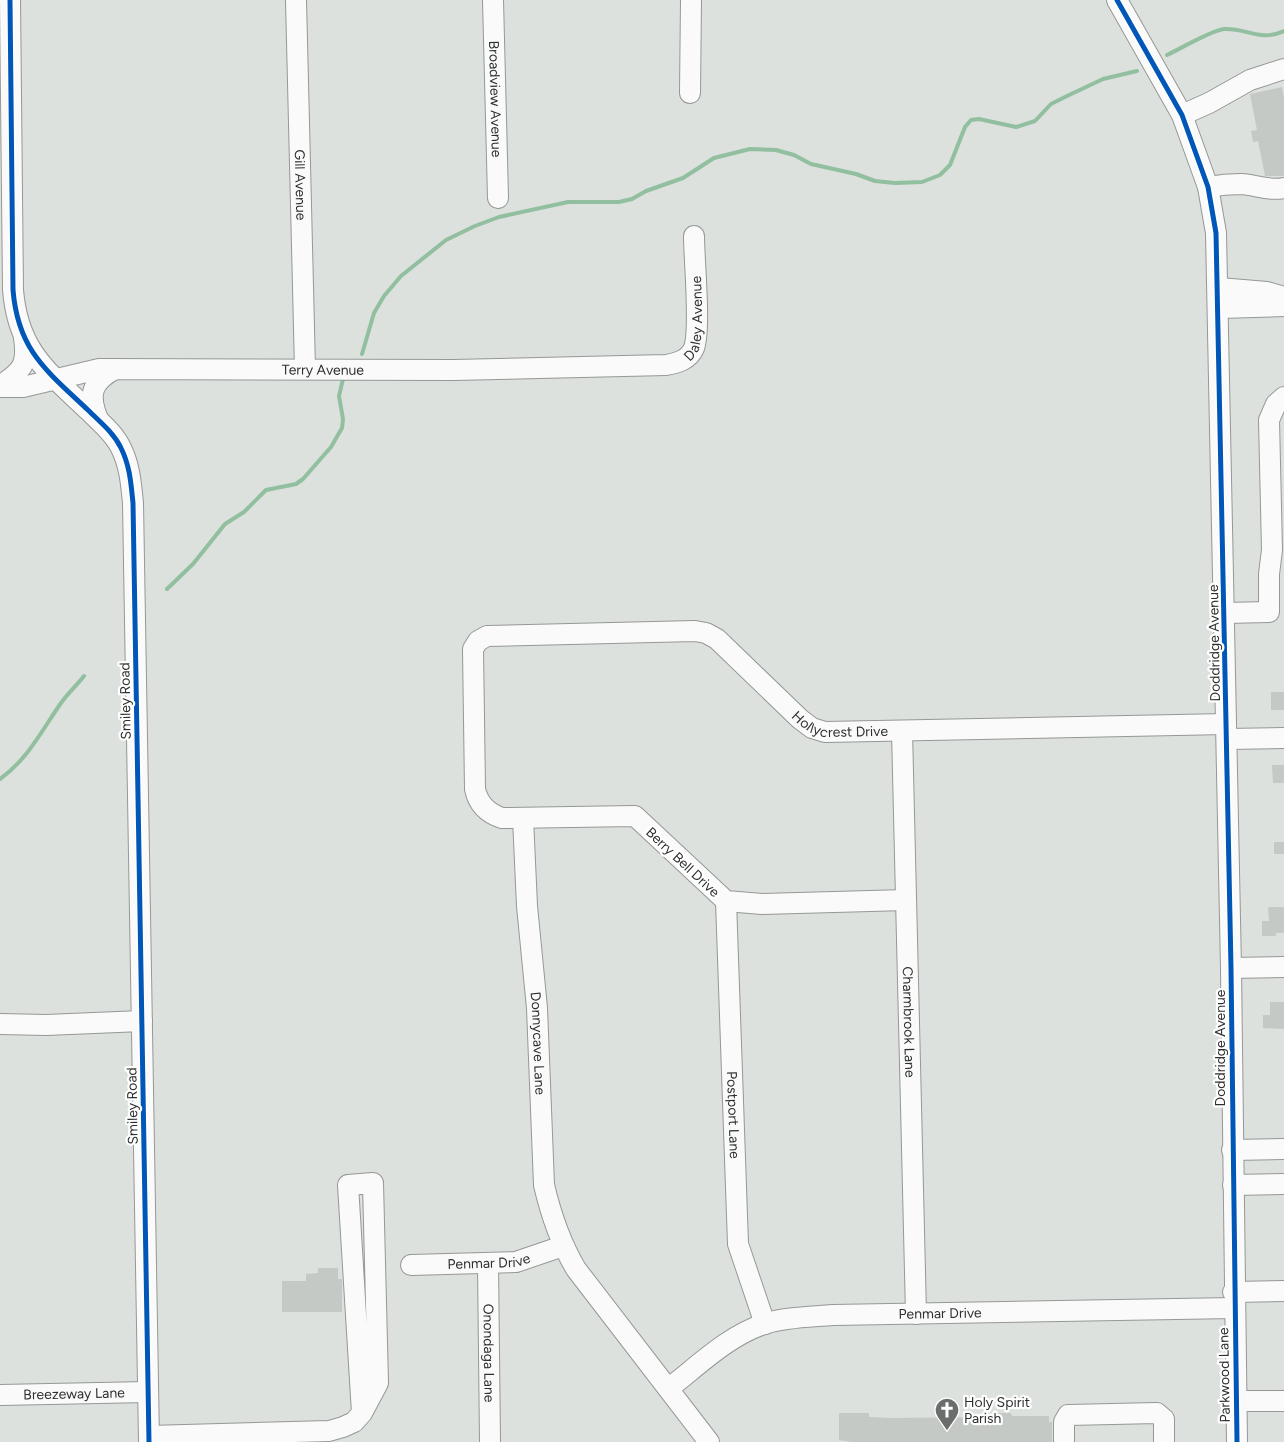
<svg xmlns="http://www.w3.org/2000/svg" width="1284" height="1442" font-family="Figtree,sans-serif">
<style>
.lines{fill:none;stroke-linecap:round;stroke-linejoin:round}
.stream{stroke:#91bf9f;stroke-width:4}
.building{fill:#c5c9c6}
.minor-casing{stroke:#959896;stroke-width:22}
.minor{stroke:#fafafa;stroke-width:20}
.cycleway-casing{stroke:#fff;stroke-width:8}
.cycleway{stroke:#0057b8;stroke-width:5}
.labels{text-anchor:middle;stroke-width:4.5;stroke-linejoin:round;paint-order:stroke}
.street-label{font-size:14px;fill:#2c2f2d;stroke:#fff}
.poi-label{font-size:14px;fill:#2c2f2d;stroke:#fff;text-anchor:start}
</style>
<rect width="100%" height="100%" fill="#dce1dd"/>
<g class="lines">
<!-- stream -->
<path class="stream" d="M1167 55C1180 49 1212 30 1224 29 1248 28 1260 42 1284 31
M362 354 374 313 384 296 401 276 446 240 475 226 499 217 568 202H619L632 199 646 191 683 178 714 158 750 149 776 150 794 155 811 164 856 174 875 181 895 183 922 182 940 175 950 165 965 127 971 120 979 119 1016 127 1035 121 1051 104 1067 96 1103 79 1137 71
M167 589 193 564 225 524 244 512 266 490 296 484 303 479 331 447 342 428 343 419 339 396 343 379
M0 779C28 759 42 730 61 703 68 693 77 685 84 676"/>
</g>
<!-- building -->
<path class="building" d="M1282 87 1284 98V176H1265L1258 141 1253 142 1251 131 1257 130 1250 94Z
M1271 692H1284V710H1271Z
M1272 765H1284V783H1273Z
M1274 842H1284V854H1274Z
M1268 907H1284V933H1276V936H1262V921H1269Z
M1270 1002H1284V1029L1263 1028V1015H1270Z
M318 1268H338V1279H342V1312H282V1281H306V1274L318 1273Z
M839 1413H869V1417L890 1418 991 1417 994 1413H1011L1012 1416H1049V1422H1052V1442H852L839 1440Z"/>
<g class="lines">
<defs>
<g id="minor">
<path d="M10 0 13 290C18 351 47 371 89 411 100 422 114 433 121 448 130 466 131 484 133 503L149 1442"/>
<path id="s1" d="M296 0 305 369"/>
<path id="s2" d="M493 0 498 198"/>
<path d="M1117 0 1182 115 1208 187 1216 233 1231 968 1237 1442"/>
<path d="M690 93 691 0"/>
<path d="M1182 115 1209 103 1250 80 1284 69"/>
<path d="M1208 187C1219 185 1230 184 1241 184 1256 185 1268 191 1284 188"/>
<path d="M1219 288 1267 292 1284 297"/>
<path d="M1220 308 1284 306"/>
<path d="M0 386C22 371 28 365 24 338"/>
<path id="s3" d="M0 387H23L99 369 453 370 666 365C677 363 689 360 694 348 701 328 694 261 694 236"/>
<path d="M98 419C88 395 91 382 115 369"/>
<path d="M1224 613 1269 612V574L1272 550 1269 420 1276 404 1284 397"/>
<path id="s4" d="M902 731 916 1314"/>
<path d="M1227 739 1284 738"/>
<path id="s5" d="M523 818 527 906 537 1008 544 1185C551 1215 560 1242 576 1269L709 1442"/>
<path id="s6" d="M906 900 762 904 726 901 635 816 502 818C487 813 478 804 475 789L473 649 478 641 487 636 695 631 706 633 717 639 800 719 812 728 825 732 1226 724"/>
<path id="s7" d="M726 901 738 1244 765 1324"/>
<path d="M1231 968 1284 967"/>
<path d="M0 1024 46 1025 142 1021"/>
<path d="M1232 1150 1284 1149"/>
<path d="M1233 1185 1284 1184"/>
<path id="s8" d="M488 1263 490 1442"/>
<path id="s9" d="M411 1265 516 1262 563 1246"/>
<path d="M1233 1292 1284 1291"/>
<path id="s10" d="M669 1388C699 1365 728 1336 764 1324 786 1317 810 1317 833 1315L1234 1308"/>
<path id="s11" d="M0 1395 148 1392"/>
<path d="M1236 1401H1284"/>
<path d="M149 1436 329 1431 343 1427 354 1422 362 1413 378 1383 373 1183 348 1185 362 1413"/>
<path d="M1064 1442V1422L1068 1415 1157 1413 1164 1419V1442"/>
</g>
</defs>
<!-- minor casing -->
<use href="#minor" class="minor-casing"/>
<!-- minor -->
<use href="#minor" class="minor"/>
<defs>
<path id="cycleway" d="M10 0 13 290C18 351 47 371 89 411 100 422 114 433 121 448 130 466 131 484 133 503L149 1442
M1117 0 1182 115 1208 187 1216 233 1231 968 1237 1442"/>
</defs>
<!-- cycleway casing -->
<use href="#cycleway" class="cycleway-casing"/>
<!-- cycleway -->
<use href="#cycleway" class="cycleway"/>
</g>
<!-- icons -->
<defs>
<symbol id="church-pin" viewBox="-11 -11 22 30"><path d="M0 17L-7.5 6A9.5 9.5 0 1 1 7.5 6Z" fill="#6a6d6b" stroke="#fff"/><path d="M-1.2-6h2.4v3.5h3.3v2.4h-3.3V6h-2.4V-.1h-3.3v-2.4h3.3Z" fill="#fff"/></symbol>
</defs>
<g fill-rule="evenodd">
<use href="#church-pin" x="933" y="1396" width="28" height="38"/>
</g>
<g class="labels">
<!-- street labels -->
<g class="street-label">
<text dy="5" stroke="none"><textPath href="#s2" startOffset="99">Broadview Avenue</textPath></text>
<text dy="5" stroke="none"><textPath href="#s1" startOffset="185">Gill Avenue</textPath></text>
<text dy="5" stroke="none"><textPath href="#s3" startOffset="732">Daley Avenue</textPath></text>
<text dy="5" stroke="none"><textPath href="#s3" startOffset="325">Terry Avenue</textPath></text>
<text transform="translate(1214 643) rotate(-91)" y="5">Doddridge Avenue</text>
<text transform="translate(125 701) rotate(-91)" y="5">Smiley Road</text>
<text dy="5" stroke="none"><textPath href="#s6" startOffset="1028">Hollycrest Drive</textPath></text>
<text transform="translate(683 862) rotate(43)" y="5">Berry Bell Drive</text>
<text dy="5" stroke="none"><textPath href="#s4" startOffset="291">Charmbrook Lane</textPath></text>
<text dy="5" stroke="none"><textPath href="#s5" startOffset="226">Donnycave Lane</textPath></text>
<text transform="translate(1220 1048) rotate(-90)" y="5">Doddridge Avenue</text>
<text transform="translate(132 1106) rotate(-91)" y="5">Smiley Road</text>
<text dy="5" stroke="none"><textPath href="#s7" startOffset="214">Postport Lane</textPath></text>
<text dy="5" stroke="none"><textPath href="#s9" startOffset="78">Penmar Drive</textPath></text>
<text dy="5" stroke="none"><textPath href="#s10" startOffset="292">Penmar Drive</textPath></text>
<text dy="5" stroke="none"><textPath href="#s8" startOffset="90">Onondaga Lane</textPath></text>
<text transform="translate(1224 1375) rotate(-91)" y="5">Parkwood Lane</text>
<text dy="5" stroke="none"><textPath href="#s11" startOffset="74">Breezeway Lane</textPath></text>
</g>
<!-- poi labels -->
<g class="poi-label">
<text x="964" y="1407">Holy Spirit<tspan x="964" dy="16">Parish</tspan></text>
</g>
</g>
</svg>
